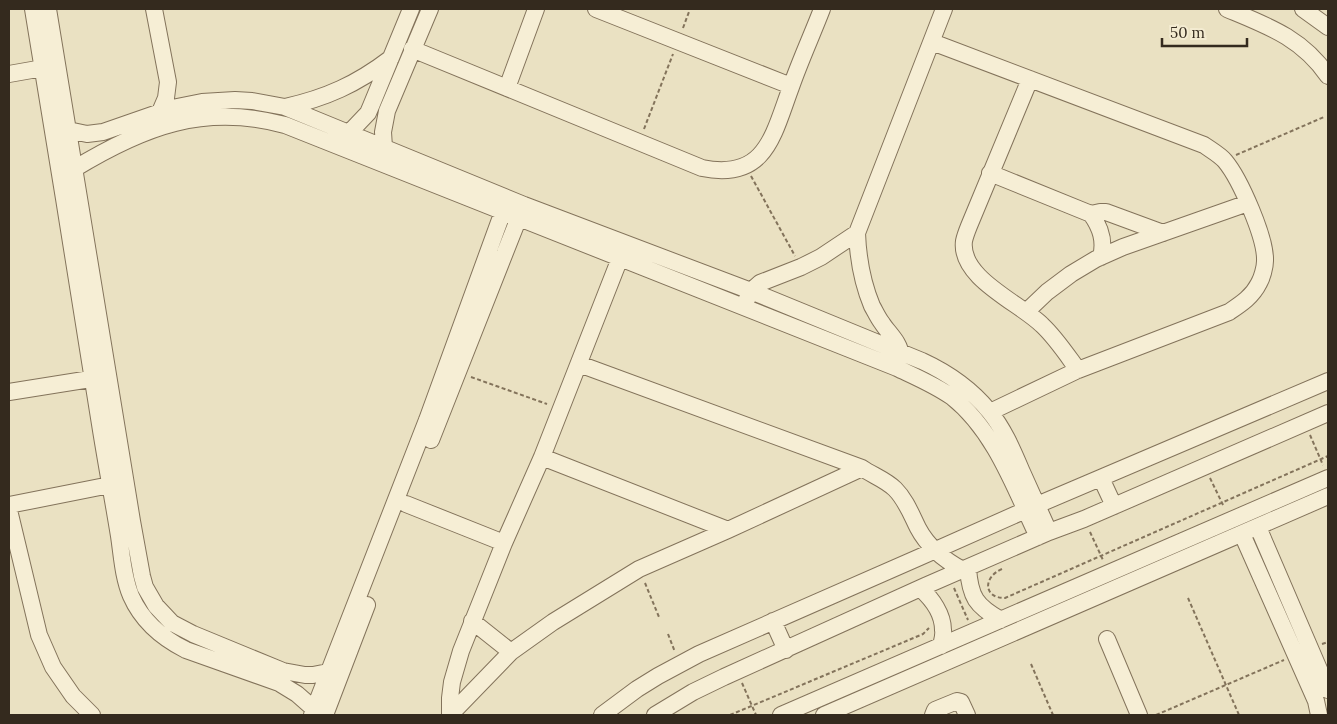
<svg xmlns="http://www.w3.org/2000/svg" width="1337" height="724" font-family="Lora,serif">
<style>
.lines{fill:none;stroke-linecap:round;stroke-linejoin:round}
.minor-casing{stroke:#83735b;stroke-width:18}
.path{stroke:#83735b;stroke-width:2;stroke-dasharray:4 2.5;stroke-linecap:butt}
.minor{stroke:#f6eed5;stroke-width:16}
</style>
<rect width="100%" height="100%" fill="#eae1c2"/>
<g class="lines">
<defs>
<path id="minor" d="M33 9C56 147 78 286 100 424 106 462 113 499 119 536 122 556 123 577 131 596 142 621 162 638 186 650L279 683 297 694 314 709
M48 9 132 521 142 576 145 587 156 606 172 623 193 634 283 671 305 675H313L328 672
M154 9 168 82 166 98 160 112
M596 9 791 86
M1227 9C1268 26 1302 38 1328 76
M1303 9 1328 27
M932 42 1204 145C1211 150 1220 155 1225 161 1240 179 1266 238 1265 261 1265 267 1262 278 1259 283 1252 297 1241 304 1229 312L1078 370 990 412
M412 49 702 168C766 181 773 135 791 87 800 61 812 35 822 9
M9 74 43 68
M1030 79 969 226C967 231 965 236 964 241 959 278 1020 303 1042 325 1056 338 1067 355 1078 370
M507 88 536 9
M285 107C326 98 357 84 391 58
M68 130 87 134 103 132 172 108 202 102 235 100 252 101 285 107 524 205 751 291 922 361C948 373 971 389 989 411 1004 429 1013 451 1022 472 1031 492 1040 512 1049 532
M349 133 368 113 371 106 411 9
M384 147 383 132 387 111 430 9
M74 169C143 127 204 103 285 125L897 368C916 377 935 385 952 397 995 431 1015 489 1038 537
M990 173 1091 214C1101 228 1105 241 1101 257
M1091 214 1100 212H1106L1163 233
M747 299 751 291 760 283 801 267 821 257 857 233
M1026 312 1047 292 1071 274 1096 259 1123 247 1248 203
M901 356C900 342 889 334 882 323 878 318 875 311 872 306 862 282 858 258 857 233L944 9
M579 364 862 468C872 475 886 480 895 489 906 500 911 514 918 528 928 547 944 560 963 570
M9 392 103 377
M431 440 523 207
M542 457 728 530
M1101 478 1114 506
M406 504 504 543
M9 505 110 485
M9 510 39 635 53 667 73 696 92 715
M1258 527 1328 690
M1242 534 1316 701 1319 715
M968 568C970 597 976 606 1001 620
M921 589C932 599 943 614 943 630 944 635 942 641 941 646
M472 621 511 652
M773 621 786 650
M1107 639 1139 715
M312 715 427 420 506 203
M325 715 367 605
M450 715V698L452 682 461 651 504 543 542 457 620 258
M450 715 511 652 553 622 639 569 728 530 862 468
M602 715 637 689 658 676 699 654 920 557 1037 505 1328 381
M655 715 693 692 724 677 925 586 1049 532 1084 519 1328 413
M781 715 1328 478
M824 715 1328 496
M933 715 935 710 957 701 961 702 967 715"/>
</defs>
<!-- minor casing -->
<use href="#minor" class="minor-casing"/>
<!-- path -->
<path class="path" d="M683 28 690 9
M644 129 673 54
M1236 155 1324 117
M751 176 795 256
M471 377 547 404
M1310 435 1323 465
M1210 478 1224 507
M1090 532 1103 560
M1002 569C983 577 983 598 1005 598L1328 456
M645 583 659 617
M954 588 968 620
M1188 598 1239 715
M668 634 675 652
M1322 644 1328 642
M1031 664 1053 715
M742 683 756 715
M730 715 923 634 929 628
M1156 715 1284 660"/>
<!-- minor -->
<use href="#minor" class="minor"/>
</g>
<!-- border -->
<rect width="1337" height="724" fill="none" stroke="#342a1e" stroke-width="20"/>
<!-- scale -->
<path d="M1162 38v8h85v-8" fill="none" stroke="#342a1e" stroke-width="2.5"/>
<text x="1170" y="38" font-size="15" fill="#342a1e" stroke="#f3ebd1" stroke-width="4" paint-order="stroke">50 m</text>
</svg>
